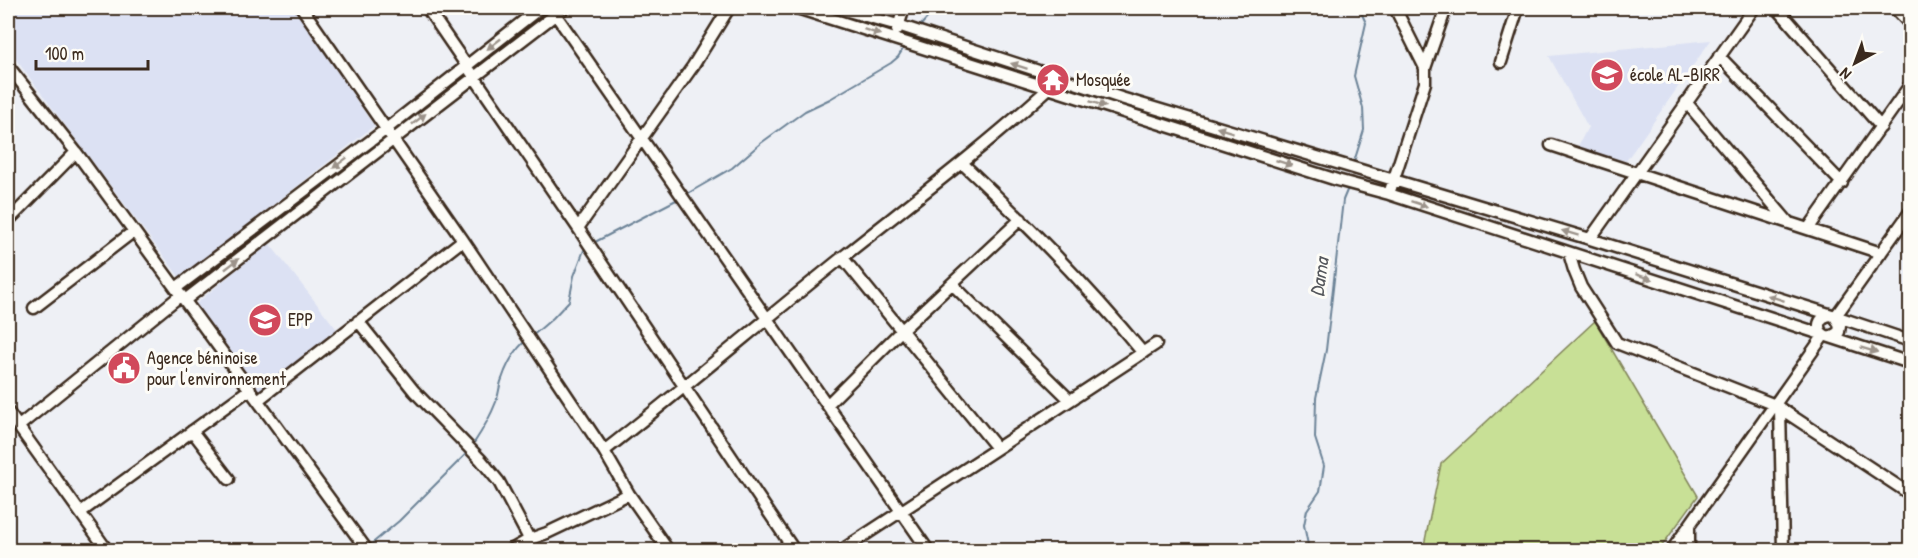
<svg xmlns="http://www.w3.org/2000/svg" width="1918" height="558" font-family="'Patrick Hand',sans-serif">
<style>
.built{fill:#dce1f3}
.green{fill:#c8e096;stroke:#82855a;stroke-width:1.5}
.lines{fill:none;stroke-linecap:round;stroke-linejoin:round}
.stream{stroke:#6c8397;stroke-width:2}
.minor-casing{stroke:#3b2a1e;stroke-width:15}
.minor{stroke:#fdfcf7;stroke-width:10}
.oneway{fill:#9c938a}
.labels{text-anchor:middle;stroke-width:6;stroke-linejoin:round;paint-order:stroke}
.poi-label{font-size:18px;fill:#3b2a1e;stroke:#fdfcf7;text-anchor:start}
.water-label{font-size:20px;font-style:italic;fill:#54565b;stroke:#fdfcf7}
</style>
<rect width="100%" height="100%" fill="#eef0f5"/>
<filter id="ink" filterUnits="userSpaceOnUse"><feTurbulence type="fractalNoise" baseFrequency=".0167" numOctaves="2"/><feDisplacementMap in="SourceGraphic" scale="12" xChannelSelector="R" yChannelSelector="G"/><feConvolveMatrix kernelMatrix="1 2 1 2 8 2 1 2 1" color-interpolation-filters="sRGB"/></filter>
<g filter="url(#ink)">
<!-- built -->
<path class="built" d="M8 8H294L374 126 180 278 8 49Z
M1711 40 1626 161 1577 148 1588 127 1549 56Z
M269 243 339 332 258 395 192 307Z"/>
<!-- green -->
<path class="green" d="M1595 321 1698 496 1659 550H1423L1441 464Z"/>
<g class="lines">
<!-- stream -->
<path class="stream" d="M921 25 936 8
M1353 165 1364 130 1363 108 1354 76 1366 23 1359 8
M685 195 732 168 761 143 805 111 830 99 891 63 898 57 903 49
M595 242 680 198
M531 337 553 318 569 301 574 276 584 250
M474 443C482 431 491 415 496 402 499 394 499 386 502 379 507 364 514 351 526 340
M369 546 399 521 466 454
M1309 550 1304 525 1307 510 1320 491 1324 466 1315 438 1316 398 1326 350 1343 200 1348 188"/>
<defs>
<path id="minor" d="M302 8 463 240 604 451 629 494 668 550
M427 8 578 228 794 550
M551 8 928 550
M797 8 1337 180 1389 194 1824 335 1672 550
M837 8 898 25 1121 98 1590 239 1832 315
M1777 8 1881 127
M1895 8 1910 24
M897 30 904 8
M1719 56 1842 183
M1501 62 1518 8
M8 66 76 152 367 550
M1425 68 1446 8
M1686 102 1789 223
M1551 145 1881 253
M962 163C1026 223 1087 285 1143 353
M1389 194 1425 83V68L1395 8
M8 221 76 152
M578 228 693 66 729 8
M1808 229 1910 85
M1590 239 1754 8
M1569 253 1574 270 1581 287 1617 343 1775 405 1910 494
M842 257 997 448
M953 285 1070 400
M176 288 385 130 540 8
M185 300 564 8
M34 308 134 231
M1835 317 1840 325 1839 332 1830 337C1814 333 1816 316 1832 315L1910 341
M1835 317 1910 212
M358 321 414 391 481 460 499 482 535 550
M1827 336 1910 363
M258 400 463 240
M827 405 901 331 1021 219
M1780 408 1783 550
M8 412 107 550
M19 426 181 295
M192 431 229 479
M604 451C686 387 764 320 844 256 913 201 983 148 1048 89L1049 85
M81 512 250 389
M1689 527V550
M511 550 530 539 547 533 629 494
M842 550 1156 344"/>
</defs>
<!-- minor casing -->
<use href="#minor" class="minor-casing"/>
<!-- minor -->
<use href="#minor" class="minor"/>
</g>
<!-- one-way arrows -->
<defs><path id="oneway-solid" d="M-6-.8H1V-3.2L6.5 0L1 3.2V.8H-6Z" transform="scale(1.5)"/></defs>
<g class="oneway">
<use href="#oneway-solid" transform="translate(872 32) rotate(18)"/>
<use href="#oneway-solid" transform="translate(494 44) rotate(142)"/>
<use href="#oneway-solid" transform="translate(1019 66) rotate(-162)"/>
<use href="#oneway-solid" transform="translate(1098 104) rotate(18)"/>
<use href="#oneway-solid" transform="translate(419 119) rotate(-38)"/>
<use href="#oneway-solid" transform="translate(1225 130) rotate(-163)"/>
<use href="#oneway-solid" transform="translate(340 163) rotate(143)"/>
<use href="#oneway-solid" transform="translate(1284 163) rotate(18)"/>
<use href="#oneway-solid" transform="translate(1419 204) rotate(18)"/>
<use href="#oneway-solid" transform="translate(1570 233) rotate(-163)"/>
<use href="#oneway-solid" transform="translate(232 264) rotate(-38)"/>
<use href="#oneway-solid" transform="translate(1644 277) rotate(18)"/>
<use href="#oneway-solid" transform="translate(1776 298) rotate(-162)"/>
<use href="#oneway-solid" transform="translate(1869 350) rotate(17)"/>
</g>
</g>
<!-- icons -->
<defs>
<symbol id="school-disc" viewBox="-11 -11 22 22"><circle r="9.5" fill="#d1495b" stroke="#fdfcf7"/><path d="M0-5L7-2L0 1L-7-2ZM-4 1L0 2.5L4 1V4Q0 6-4 4Z" fill="#fff"/></symbol>
<symbol id="temple-disc" viewBox="-11 -11 22 22"><circle r="9.5" fill="#d1495b" stroke="#fdfcf7"/><path d="M0-6L5-2H3V0L6.5 2.5H4V6H1.5V3h-3V6H-4V2.5H-6.5L-3 0V-2H-5Z" fill="#fff"/></symbol>
<symbol id="civic-disc" viewBox="-11 -11 22 22"><circle r="9.5" fill="#d1495b" stroke="#fdfcf7"/><path d="M-.6-6.5H3V-4.5H.6V-3L4-1V1h2V6H-6V1h2V-1L-.6-3ZM-1.2 2.5V6h2.4V2.5Z" fill="#fff"/></symbol>
</defs>
<g fill-rule="evenodd">
<use href="#school-disc" x="1588" y="56" width="38" height="38"/>
<use href="#temple-disc" x="1034" y="61" width="38" height="38"/>
<use href="#school-disc" x="246" y="301" width="38" height="38"/>
<use href="#civic-disc" x="105" y="349" width="38" height="38"/>
</g>
<g class="labels">
<!-- poi labels -->
<g class="poi-label">
<text x="1630" y="81">école AL-BIRR</text>
<text x="1076" y="86">Mosquée</text>
<text x="288" y="326">EPP</text>
<text x="147" y="364">Agence béninoise<tspan x="147" dy="21">pour l'environnement</tspan></text>
</g>
<!-- water labels -->
<g class="water-label">
<text transform="translate(1319 277) rotate(-82)" y="7">Dama</text>
</g>
</g>
<!-- margin -->
<rect width="1918" height="558" fill="none" stroke="#fdfcf7" stroke-width="30"/>
<rect x="15" y="15" width="1888" height="528" fill="none" stroke="#3b2a1e" stroke-width="2" filter="url(#ink)"/>
<!-- north arrow -->
<g transform="translate(1855 63) rotate(221)" stroke="#fdfcf7" stroke-width="4.5" paint-order="stroke">
<path d="M0-4.5L10 22L0 15L-10 22Z" fill="#3b2a1e"/>
<text y="-9" font-size="16" font-weight="bold" text-anchor="middle" fill="#3b2a1e">N</text>
</g>
<!-- scale -->
<path d="M36 60v9h112v-9" fill="none" stroke="#3b2a1e" stroke-width="3"/>
<text x="45" y="60" font-size="18" fill="#3b2a1e" stroke="#fdfcf7" stroke-width="4.5" paint-order="stroke">100 m</text>
</svg>
